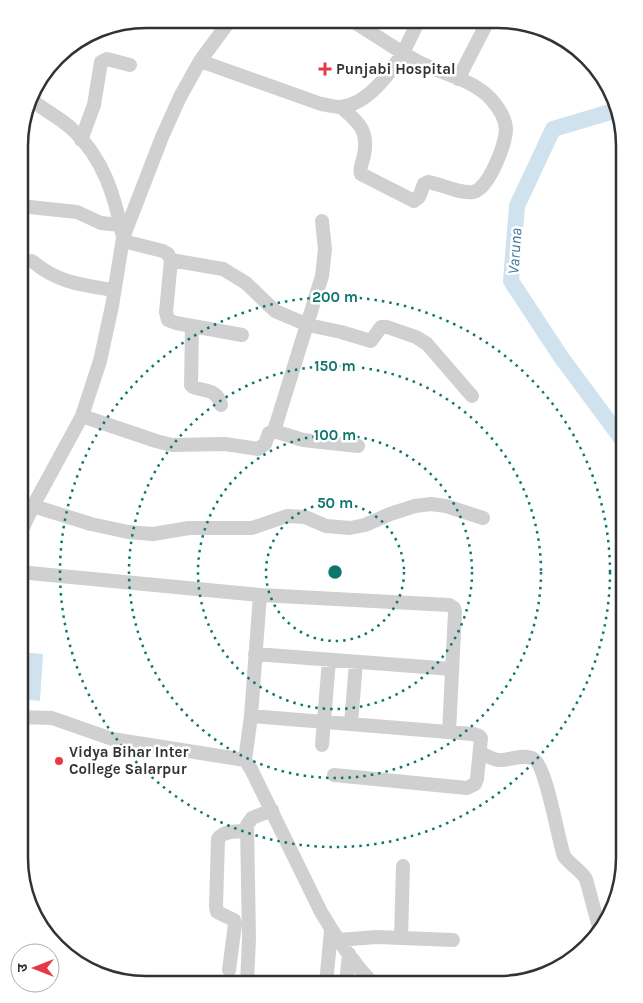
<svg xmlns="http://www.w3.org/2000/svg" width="643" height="1003" font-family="Karla,'Noto Sans Devanagari',sans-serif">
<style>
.water{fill:#cfe2ee}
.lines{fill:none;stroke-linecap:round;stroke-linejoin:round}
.river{stroke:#cfe2ee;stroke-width:16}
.minor{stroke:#d0d0d0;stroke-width:14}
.ring{fill:none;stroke:#0f766e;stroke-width:2.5;stroke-dasharray:2.5 5}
.poi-dot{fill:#e63946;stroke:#fff;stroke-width:2}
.labels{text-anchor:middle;stroke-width:5;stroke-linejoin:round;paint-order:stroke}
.poi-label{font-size:15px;font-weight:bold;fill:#333;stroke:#fff;text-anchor:start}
.water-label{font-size:16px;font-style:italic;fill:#3f7597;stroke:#fff}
.rim{fill:none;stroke:#333;stroke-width:2.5}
.centre{fill:#0f766e;stroke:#fff;stroke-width:2.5}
.ring-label{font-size:15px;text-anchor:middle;font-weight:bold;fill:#0f766e;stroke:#fff;stroke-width:5;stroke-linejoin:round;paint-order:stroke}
</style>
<rect width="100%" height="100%" fill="#fff"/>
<!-- water -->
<path class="water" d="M19 652 43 654 40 701 19 699Z"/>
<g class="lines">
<!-- river -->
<path class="river" d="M617 110 553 129 517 206 511 281 561 357 624 442"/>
<!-- minor -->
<path class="minor" d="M351 20 403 53 419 20
M200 61 321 104C328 105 335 107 341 107 368 104 389 74 403 53 410 57 416 61 423 64 445 75 474 80 491 99 498 107 506 119 506 130 505 145 489 189 473 192 458 194 442 184 428 182L424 184 419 197 414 201 361 174C359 167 363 162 364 155 369 130 358 122 341 107
M458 79 488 21
M29 97C42 110 60 117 73 130 104 159 115 197 123 237
M81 140 94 105 101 62 107 59 130 65
M20 206 77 212 101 223 120 225
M123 241 163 251 168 254 171 260 166 312 168 320 176 323 242 335
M171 260 223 269 246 283 275 311 308 325 341 332 371 341 381 327H387L416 337 427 344 472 396
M32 261C58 283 82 285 114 290
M192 326 191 385 193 387C207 392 217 389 221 405
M82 416 156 441 172 445 225 444 258 449 265 444 269 433 274 431 303 440 358 446
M274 431 322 276 325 249 322 221
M33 506 91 524 128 532 153 534 189 528H252L287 516 305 517 326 526 350 528 365 525 390 514 415 506 431 504 446 506 483 518
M19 536 33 506 82 416 100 361 112 306 123 238 162 137 180 97 200 61 231 19
M19 572 260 595 449 605 454 608 455 612 449 732
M255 654 452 669
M251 716 473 734 479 736 481 738 477 779 475 784 467 788 334 775
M19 717 52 718 112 739 245 760 251 769 321 912C336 938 353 962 373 984
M351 724 356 662
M322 745 329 660
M480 752C485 755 491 759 498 760 509 761 521 754 532 758 546 762 558 840 564 856 571 866 580 869 586 879L600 931
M245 760 251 716 260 595
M401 938 403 866
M338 940 377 937 453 940
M229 970 235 924 234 920 217 912 216 906 218 839C224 830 237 832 247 831
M247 984 249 938 247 825 252 818 272 810
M326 984 331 931
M346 984 349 954"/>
</g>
<!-- distance rings -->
<g class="ring">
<circle cx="335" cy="572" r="69"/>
<circle cx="335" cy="572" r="137"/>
<circle cx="335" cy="572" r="206"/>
<circle cx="335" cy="572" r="275"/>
</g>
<!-- markers -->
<g class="poi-dot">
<path d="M322.5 61.5h5v5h5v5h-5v5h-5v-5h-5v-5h5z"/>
<circle cx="59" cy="761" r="5"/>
</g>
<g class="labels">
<!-- poi labels -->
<g class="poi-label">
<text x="336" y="74">Punjabi Hospital</text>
<text x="69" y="757">Vidya Bihar Inter<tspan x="69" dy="17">College Salarpur</tspan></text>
</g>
<!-- water labels -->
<g class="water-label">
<text transform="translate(514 251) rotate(-86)" y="6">Varuna</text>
</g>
</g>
<!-- crop -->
<path d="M0 0H643V1003H0ZM146 28H498A118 118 0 0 1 616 146V858A118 118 0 0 1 498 976H146A118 118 0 0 1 28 858V146A118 118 0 0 1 146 28Z" fill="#fff" fill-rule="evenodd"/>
<path class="rim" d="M146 28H498A118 118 0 0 1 616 146V858A118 118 0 0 1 498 976H146A118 118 0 0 1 28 858V146A118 118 0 0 1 146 28Z"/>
<circle cx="335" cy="572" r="8" class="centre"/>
<g class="ring-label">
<text x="335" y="302">200 m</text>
<text x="335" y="371">150 m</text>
<text x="335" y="440">100 m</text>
<text x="335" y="508">50 m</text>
</g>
<!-- north arrow -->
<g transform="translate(35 968) rotate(270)"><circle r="24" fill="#ffffff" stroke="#adadad"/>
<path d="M0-4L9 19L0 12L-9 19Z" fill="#e63946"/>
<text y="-8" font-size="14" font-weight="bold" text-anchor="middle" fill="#333333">उ</text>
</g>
</svg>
